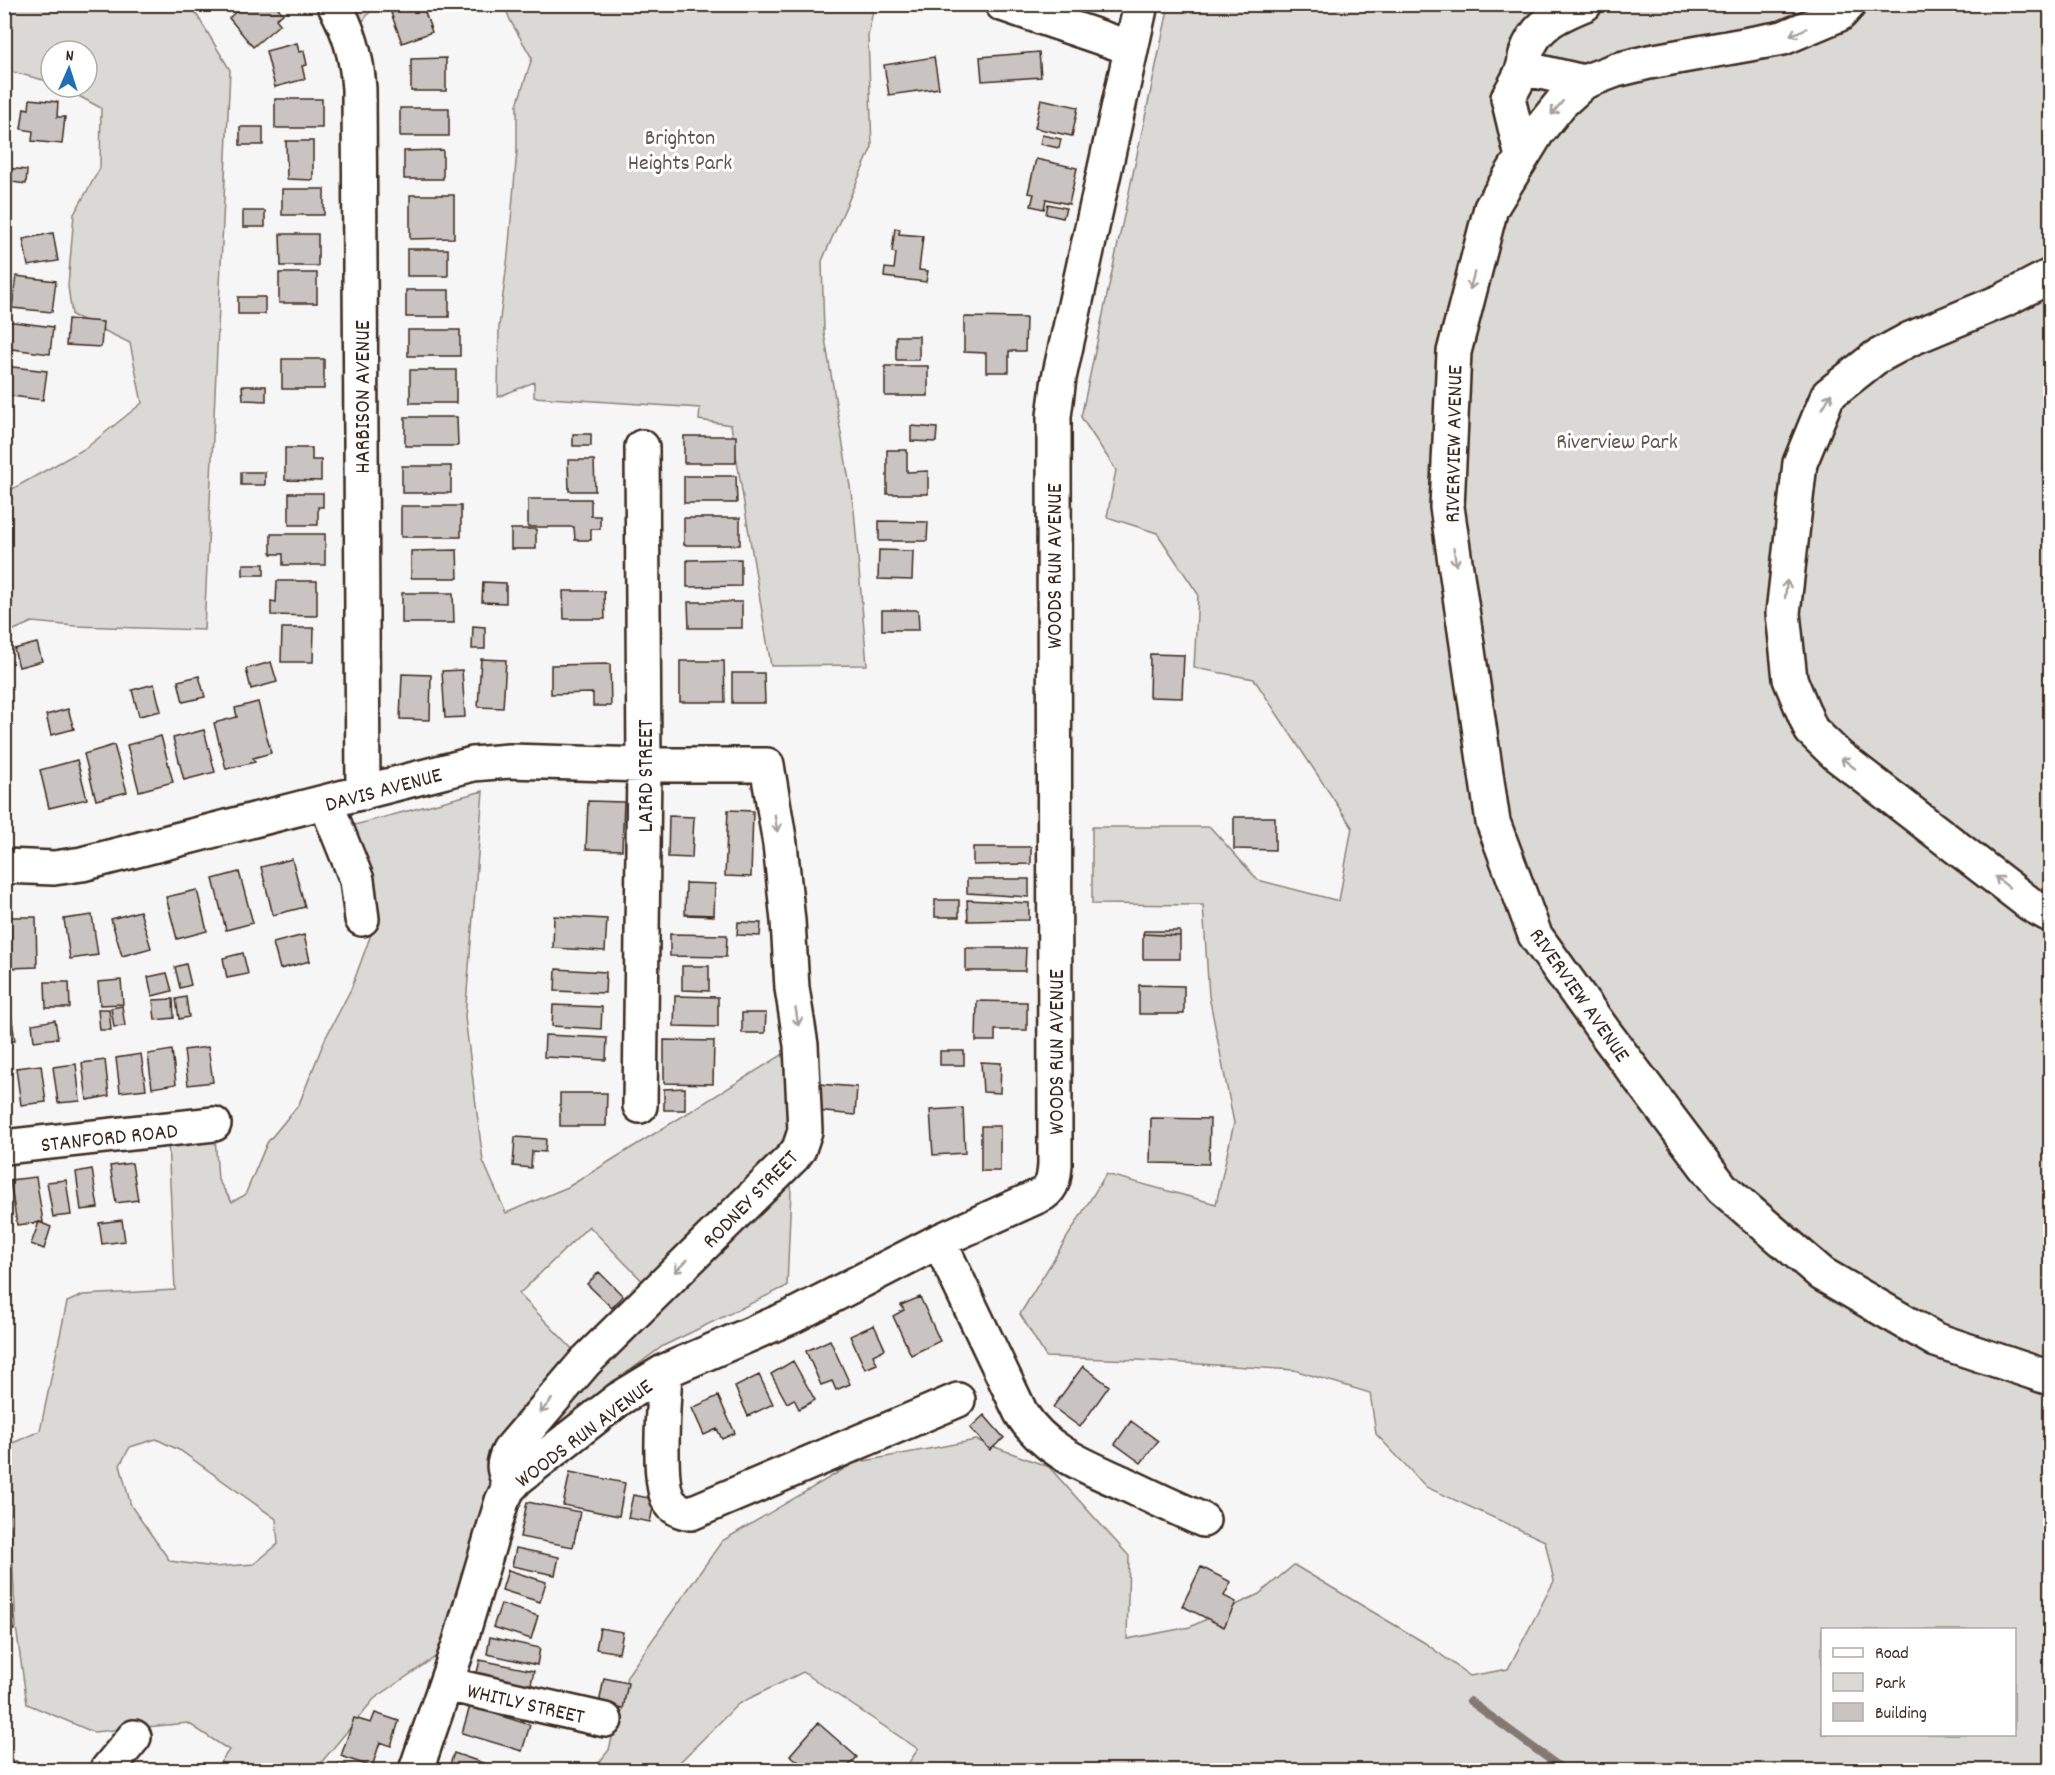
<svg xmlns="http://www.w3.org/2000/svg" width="2055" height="1775" font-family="Dekko,sans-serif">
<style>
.green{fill:#dbd9d6;stroke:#8b827a;stroke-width:1.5;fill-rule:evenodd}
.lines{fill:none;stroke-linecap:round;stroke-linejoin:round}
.stream{stroke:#847972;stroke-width:8}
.building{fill:#c9c3c1;stroke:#3b2a1e;stroke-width:1.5}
.minor-casing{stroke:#3b2a1e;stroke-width:38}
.minor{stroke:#fff;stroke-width:33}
.oneway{stroke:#a79f9a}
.labels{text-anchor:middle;stroke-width:6;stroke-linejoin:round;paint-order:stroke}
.park-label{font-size:22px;fill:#63564c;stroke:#fff}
.street-label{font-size:22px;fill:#3b2a1e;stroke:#fff}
</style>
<rect width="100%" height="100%" fill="#f7f6f6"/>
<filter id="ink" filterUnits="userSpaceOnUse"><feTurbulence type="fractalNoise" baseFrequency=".0167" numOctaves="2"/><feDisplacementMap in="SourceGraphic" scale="12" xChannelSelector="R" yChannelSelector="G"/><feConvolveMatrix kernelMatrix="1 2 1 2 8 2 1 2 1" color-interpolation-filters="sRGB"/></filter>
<g filter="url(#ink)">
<!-- green -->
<path class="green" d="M5 5H191L230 70 204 630 75 626 32 622 5 634V493L86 448 142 403 130 343 72 315 68 286 74 214 100 168 101 108 62 87H87V51H51V82L5 70Z
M350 5H375L363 21Z
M504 5H874L868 36 872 147 822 261 824 333 854 510 867 665 771 666 731 425 699 420 700 408 534 397V382L498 397 499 327 508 255 517 150V105L532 58 511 22Z
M1169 5H2050V1770H904L918 1749 803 1672 738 1704 672 1770H593L609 1750 627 1676 722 1541 854 1463 976 1440 1049 1467 1129 1556 1127 1639 1190 1627 1259 1594 1294 1565 1425 1643 1470 1676 1508 1669 1554 1581 1545 1541 1426 1487 1376 1434 1370 1393 1294 1370 1137 1360 1046 1357 1020 1314 1106 1174 1216 1204 1234 1123 1209 996 1203 905 1092 904V827H1210L1258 880 1339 901 1352 827 1254 679 1194 668 1198 594 1157 533 1107 517 1116 470 1081 417ZM1822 1630H2014V1734H1822Z
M483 791 465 1017 483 1161 506 1213 568 1187 790 1050 792 1166 787 1286 663 1346 538 1439 494 1481 438 1655 374 1699 315 1770H215L229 1750 188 1723 93 1732 27 1704 16 1627 6 1446 40 1431 67 1302 83 1295 175 1290 168 1141 215 1136 218 1180 232 1202 245 1195 267 1143 299 1104 325 1039 351 989 374 926 347 827ZM589 1226 654 1293 585 1362 519 1294ZM156 1439 181 1451 276 1519 278 1544 254 1564 214 1567 170 1561 131 1506 120 1465 130 1447Z"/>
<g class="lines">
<!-- stream -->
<path class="stream" d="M1470 1701 1564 1770"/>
</g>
<!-- building -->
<path class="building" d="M244 4H275L283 14 276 19 280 24 253 47 229 18Z
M414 4H422L432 32 402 43 391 13Z
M297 43 299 52 304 51 307 65 302 66 305 79 275 87 266 51Z
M1039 52 1041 77 982 81 980 57Z
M934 57 939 88 889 95 884 65Z
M446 58V91H411V59Z
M30 99 58 102 57 117H65L62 144 32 141 33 131 21 129 24 108 29 109Z
M275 99H322V128H275Z
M1041 99 1078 107 1072 136 1035 128Z
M400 108H449V136H400Z
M240 127H263V145H240Z
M1042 135 1061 139 1059 148 1040 144Z
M286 141H313V180L287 179Z
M443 150V179H404V151Z
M1036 159 1077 168 1069 204 1046 199 1044 209 1031 206 1034 194 1028 193Z
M6 168 27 170 26 184 5 181Z
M282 189H324V215H282Z
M410 195H454V238L410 239Z
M1048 204 1066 208 1063 218 1046 214Z
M243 211H265V227H243Z
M895 228 900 229 899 234 923 236 919 270 928 271 926 282 884 277 885 268 894 269 896 253 892 252Z
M53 233 58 261 28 266 23 239Z
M280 234H318V266H281Z
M407 249H448V276H407Z
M279 273H317V303H279Z
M16 276 56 281 52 312 12 308Z
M406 290H449V317H406Z
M238 297H265V314H238Z
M964 317 1026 318 1025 351H1009V372H986V353L964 352Z
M68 319 103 322 101 347 66 345Z
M6 321 53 327 50 354 4 348Z
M408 330H460V356H408Z
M896 336H919V360H896Z
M282 359H324V389H282Z
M4 366 47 371 43 400 4 395Z
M885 366H928V396H885Z
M410 370H456V403H410Z
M242 386H266V401L243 400Z
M405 417H457L458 446H405Z
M911 426 937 428 936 442 911 441Z
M573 434H591V446H573Z
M684 436H736V463H684Z
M285 448H312V460H321V481L285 480Z
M887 450H907V472L928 471V494H887Z
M568 460H594L595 491H569Z
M402 466H451V493H402Z
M241 472H265V485H241Z
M684 476H736L737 503H684Z
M289 493H323V507H318V525H289Z
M528 499H591V516H600V529H591V540H575L574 527H528Z
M401 506H461V537H401Z
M684 518H740V545H684Z
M879 521 928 522 927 541H879Z
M511 529H536V549H511Z
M271 534H325V565H283V554H271Z
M457 550 458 578H411V551Z
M879 550 913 551 912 580 878 579Z
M741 559V586L687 587V560Z
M243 564H264V575H243Z
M277 581H317V616L271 615V601L276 602Z
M483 582 506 583V603L482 602Z
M563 591H604L605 619H564Z
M402 593H453L454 623H402Z
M688 602H742V628H689Z
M882 610H918L919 630H882Z
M473 626 485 627V649H472Z
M282 628H314L313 662H281Z
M37 643 42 661 19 667 14 649Z
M1150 654 1184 655 1182 698 1149 697Z
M481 659 506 660 503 708 478 707Z
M680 661H724L725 702H680Z
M271 662 277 682 251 689 246 669Z
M610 664 611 706H593V693L551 694V665Z
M462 670 465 717 445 718 442 671Z
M732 673H764L765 703H732Z
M402 674 431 675 430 720 400 719Z
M199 676 205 697 183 702 178 681Z
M154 684 161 711 139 716 132 690Z
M258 702 271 753 253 758 255 762 226 769 214 723 237 717 235 708Z
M68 709 74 729 51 735 46 715Z
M204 730 215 772 184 780 173 738Z
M161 736 173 782 139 791 127 745Z
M114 745 127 792 96 800 84 754Z
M77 760 87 799 49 808 40 770Z
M588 801 624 802 622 850 586 849Z
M728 810 753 811 751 877 725 876Z
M669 816 694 817 692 858 668 857Z
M1234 817H1275V850L1234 849Z
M973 847H1031V864L973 865Z
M292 859 305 907 273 915 261 867Z
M239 872 253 923 226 930 213 879Z
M967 879H1029V897L967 893Z
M686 883 715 884 714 915 685 914Z
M197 890 207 931 177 939 166 897Z
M935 900H959V917H935Z
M967 900 1029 903V920L968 921Z
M140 911 151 948 122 956 111 919Z
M685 914 714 915V916L685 915Z
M92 915 98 955 70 959 64 919Z
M554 916 607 919 605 951 553 948Z
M10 917H36L37 967 11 968Z
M738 922 761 923 760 936 737 935Z
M1144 931H1180V936L1143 934Z
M670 934 727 935 726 957 670 956Z
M1143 934 1180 936V959H1143Z
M304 935 310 961 280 969 273 943Z
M966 948H1026L1025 971H966Z
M243 953 248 974 227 978 223 958Z
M186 964 191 985 180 988 175 967Z
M682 966H709V991L682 990Z
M556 969 606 972 605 993 555 991Z
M167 973 172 991 152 996 148 977Z
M121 980 123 1004 100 1005 98 982Z
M45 982H69L70 1008H46Z
M1139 985 1184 986V1014H1139Z
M675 996 718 997V1027L674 1026Z
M186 997 189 1017 179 1019 176 999Z
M173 999 174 1018 155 1020 153 1000Z
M977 1001 1027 1002V1030H995V1041H976Z
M553 1005 602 1007 601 1029 552 1026Z
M122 1006 125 1026 114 1027 111 1008Z
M98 1009H109L111 1030H100Z
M11 1013 15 1041 4 1042V1014Z
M742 1013H766L765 1033H742Z
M55 1020 58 1038 34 1041 32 1024Z
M545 1035 607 1038 606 1060 544 1057Z
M664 1040 714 1041 713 1084 664 1083Z
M208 1047 213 1082 188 1085 184 1050Z
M172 1050 176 1084 152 1088 148 1054Z
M940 1051H964V1065H940Z
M141 1054 146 1089 120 1092 116 1058Z
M105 1060 109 1096 87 1100 82 1063Z
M981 1062 1001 1063 1000 1093 983 1092Z
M76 1064 80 1101 58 1103 53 1067Z
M41 1065 46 1102 21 1105 16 1068Z
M818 1084 857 1087 855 1115 816 1111Z
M685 1088V1110H664V1089Z
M560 1093H607L606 1126H560Z
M963 1108 965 1153 933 1155 930 1110Z
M1151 1118 1210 1119 1209 1164 1150 1163Z
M981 1126H1000V1171H981Z
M515 1137 546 1139 545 1152 532 1151 531 1168 513 1166Z
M132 1163 138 1200 116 1203 110 1166Z
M92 1169 98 1208 81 1210 76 1172Z
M36 1177 43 1222 17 1225 10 1180Z
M66 1180 71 1215 53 1217 47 1182Z
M122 1220 125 1241 102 1244 99 1223Z
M39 1222 51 1227 44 1249 31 1244Z
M599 1272 623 1296 612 1308 587 1284Z
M920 1297 940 1341 911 1355 893 1316 904 1310 901 1305Z
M4 1321H7V1341H4Z
M874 1325 885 1349 873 1355 877 1364 865 1369 850 1336Z
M830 1340 850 1384 836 1390 832 1381 821 1385 806 1351Z
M793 1361 815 1400 799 1409 794 1399 787 1403 771 1374Z
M1083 1366 1109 1386 1080 1427 1053 1407Z
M759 1375 773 1404 748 1416 735 1387Z
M718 1396 735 1433 722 1439 717 1429 704 1435 692 1408Z
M984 1415 1004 1438 990 1450 970 1428Z
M1131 1421 1158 1441 1141 1463 1115 1444Z
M4 1434H8L10 1458H4Z
M570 1472 625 1483 619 1516 563 1505Z
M633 1495 655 1499 650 1522 628 1518Z
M527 1502 580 1512 573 1547 520 1537Z
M516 1548 559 1557 555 1575 512 1566Z
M1201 1567 1231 1582 1224 1596 1236 1602 1224 1627 1182 1606Z
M508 1570 546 1582 540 1602 502 1590Z
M501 1604 538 1616 531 1639 493 1627Z
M4 1606H13L14 1630H4Z
M600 1628 623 1632 619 1653 596 1649Z
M490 1637 540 1648 537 1665 487 1654Z
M480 1660 534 1671 530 1688 476 1677Z
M604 1678 628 1683 623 1709 599 1704Z
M470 1706 530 1725 522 1751 462 1733Z
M375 1713 399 1721 391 1746 380 1742 372 1767 341 1756 354 1718 371 1723Z
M818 1723 857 1757 845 1770H817L815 1769 809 1770 790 1755Z
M454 1753 489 1765 487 1770H448Z
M16 1761 29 1770H8Z
M339 1763 363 1770H336Z"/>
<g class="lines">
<defs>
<path id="minor" d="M334 4C350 31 357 58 359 89L363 793
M1002 4 1131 48
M1849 4 1840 14 1783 38 1649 62 1616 70 1584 82 1561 103 1537 133 1491 208 1454 352 1447 507 1493 822 1535 935 1606 1034 1722 1188 1822 1274 1936 1340 2050 1378
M1523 68 1584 82
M1522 157 1508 98C1513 88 1520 78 1523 68 1525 64 1524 59 1526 54 1535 25 1558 15 1585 4
M2050 276 2004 300 1910 339 1875 358 1828 395 1800 463 1783 613 1790 679 1811 730 1838 756 2030 904 2050 915
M326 803 357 880 362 919
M4 866 54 868 82 864 473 764 509 761 644 765H767L780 844 788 921 792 988 801 1045 805 1131 799 1149 793 1157 585 1362 509 1451C501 1466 504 1470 510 1486
M640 1106 644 765 642 447
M4 1147 214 1124
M939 1241 1021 1413C1045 1451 1083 1465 1123 1483 1150 1496 1176 1508 1203 1520
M665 1371C664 1398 657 1478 668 1499 672 1508 682 1512 691 1513L958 1400
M446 1684 605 1720
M107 1770 134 1737
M416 1770 460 1642 502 1501 508 1489 518 1478 619 1399 665 1371 793 1316 939 1241 1043 1194C1054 1186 1054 1176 1055 1164L1054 416 1059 378 1141 4"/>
</defs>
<!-- minor casing -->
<use href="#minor" class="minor-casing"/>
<!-- minor -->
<use href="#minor" class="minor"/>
</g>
<!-- one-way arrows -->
<defs><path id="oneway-shaft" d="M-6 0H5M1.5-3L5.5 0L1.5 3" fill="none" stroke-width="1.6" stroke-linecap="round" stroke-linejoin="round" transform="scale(1.5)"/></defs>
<g class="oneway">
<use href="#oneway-shaft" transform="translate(1798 32) rotate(157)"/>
<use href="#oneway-shaft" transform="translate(1557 108) rotate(130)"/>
<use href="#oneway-shaft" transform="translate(1472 281) rotate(105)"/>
<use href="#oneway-shaft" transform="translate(1827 401) rotate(-60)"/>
<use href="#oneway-shaft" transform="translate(1455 557) rotate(81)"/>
<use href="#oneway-shaft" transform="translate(1786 589) rotate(-84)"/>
<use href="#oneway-shaft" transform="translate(1848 763) rotate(-142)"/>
<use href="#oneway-shaft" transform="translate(776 823) rotate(81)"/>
<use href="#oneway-shaft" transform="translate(2002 882) rotate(-142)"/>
<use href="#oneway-shaft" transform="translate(797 1017) rotate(81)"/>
<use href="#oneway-shaft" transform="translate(681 1266) rotate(136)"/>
<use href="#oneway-shaft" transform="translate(546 1406) rotate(130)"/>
</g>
</g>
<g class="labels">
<!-- park labels -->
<g class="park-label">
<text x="680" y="144">Brighton<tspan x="680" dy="25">Heights Park</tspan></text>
<text x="1617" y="448">Riverview Park</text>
</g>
<!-- street labels -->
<g class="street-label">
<text transform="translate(361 397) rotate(-90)" y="8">HARBISON AVENUE</text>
<text transform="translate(1452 444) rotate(-89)" y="8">RIVERVIEW AVENUE</text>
<text transform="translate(1053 566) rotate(-90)" y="8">WOODS RUN AVENUE</text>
<text transform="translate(644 776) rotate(-90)" y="8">LAIRD STREET</text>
<text transform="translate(383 788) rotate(-15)" y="8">DAVIS AVENUE</text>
<text transform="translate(1581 994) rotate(55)" y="8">RIVERVIEW AVENUE</text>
<text transform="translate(1055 1052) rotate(-90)" y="8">WOODS RUN AVENUE</text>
<text transform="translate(109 1136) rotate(-6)" y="8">STANFORD ROAD</text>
<text transform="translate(749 1198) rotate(-46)" y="8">RODNEY STREET</text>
<text transform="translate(583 1432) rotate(-37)" y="8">WOODS RUN AVENUE</text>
<text transform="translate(526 1702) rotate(13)" y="8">WHITLY STREET</text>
</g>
</g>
<!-- margin -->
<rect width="2055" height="1775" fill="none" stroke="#fff" stroke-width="24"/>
<rect x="12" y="12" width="2031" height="1751" fill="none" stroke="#3b2a1e" stroke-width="2" filter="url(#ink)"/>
<!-- legend -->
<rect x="1821" y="1628" width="195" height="108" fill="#ffffff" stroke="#b1aaa5" stroke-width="1.5"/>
<rect x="1833" y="1648" width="30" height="9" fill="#ffffff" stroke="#b1aaa5" stroke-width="1.5"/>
<text x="1875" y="1658" font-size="18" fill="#3b2a1e">Road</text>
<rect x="1833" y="1673" width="30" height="18" fill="#dbd9d6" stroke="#b1aaa5" stroke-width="1.5"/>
<text x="1875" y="1688" font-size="18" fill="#3b2a1e">Park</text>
<rect x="1833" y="1703" width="30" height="18" fill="#c9c3c1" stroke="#b1aaa5" stroke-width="1.5"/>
<text x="1875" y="1718" font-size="18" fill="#3b2a1e">Building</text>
<!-- north arrow -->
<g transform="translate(69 69) rotate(3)"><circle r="28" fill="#ffffff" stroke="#b1aaa5" stroke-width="1.5"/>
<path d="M0-4.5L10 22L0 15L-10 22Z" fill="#1f6fb2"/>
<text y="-9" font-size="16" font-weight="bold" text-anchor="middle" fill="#3b2a1e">N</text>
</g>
</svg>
